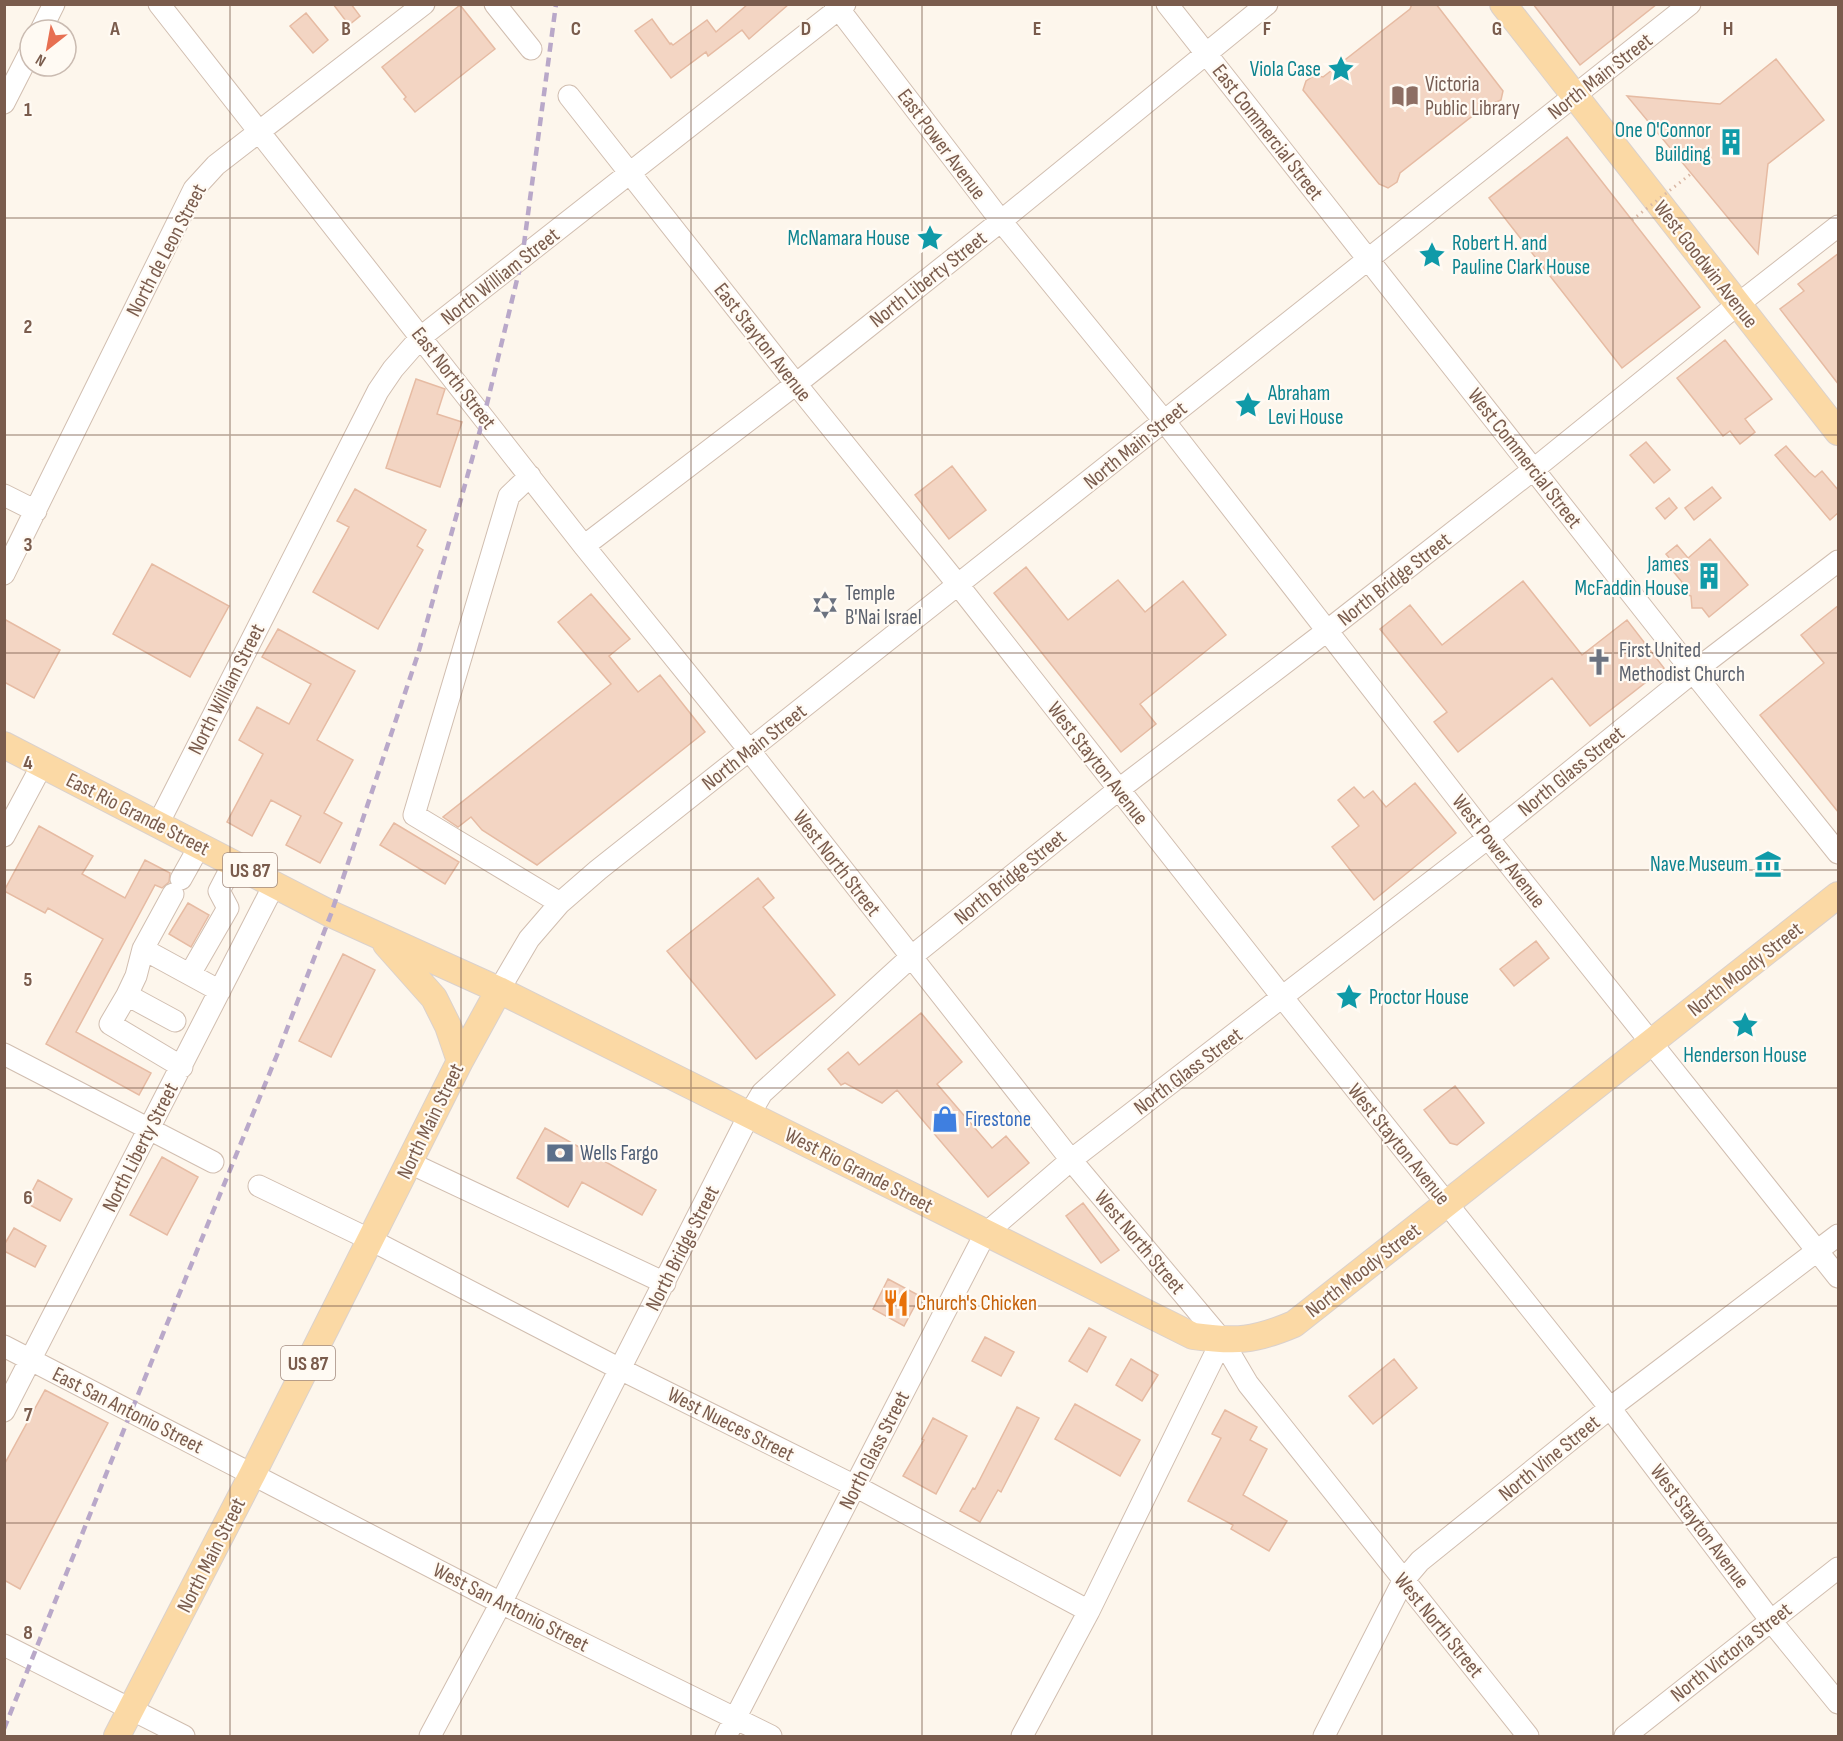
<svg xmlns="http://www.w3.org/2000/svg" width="1843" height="1741" font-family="'Sofia Sans Condensed',sans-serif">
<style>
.building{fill:#f3d5c3;stroke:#e6bba3;stroke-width:1.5}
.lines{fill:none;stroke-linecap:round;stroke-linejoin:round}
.minor-casing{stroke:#d1beb0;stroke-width:23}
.major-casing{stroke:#dad1cd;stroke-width:28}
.minor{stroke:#fff;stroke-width:21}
.major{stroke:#fbd9a5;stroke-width:26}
.rail{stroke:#b9a8c9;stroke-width:4.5;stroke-dasharray:9 6;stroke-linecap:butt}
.path-bridge{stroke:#d9b8a5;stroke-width:3;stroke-dasharray:1.5 4.5;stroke-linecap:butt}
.grid{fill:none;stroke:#7a5c4d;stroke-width:1.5;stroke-opacity:0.55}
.labels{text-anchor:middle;stroke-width:4.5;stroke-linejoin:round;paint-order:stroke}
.shield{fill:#fffaf3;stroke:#a28b7f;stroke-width:1.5}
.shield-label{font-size:20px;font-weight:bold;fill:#7a5c4d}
.culture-label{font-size:21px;fill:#0d838f;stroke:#fffaf3;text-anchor:end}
.street-label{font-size:21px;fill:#7a5c4d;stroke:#fffaf3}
.education-label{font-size:21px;fill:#785e54;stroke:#fffaf3;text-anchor:start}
.worship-label{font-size:21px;fill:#5b616d;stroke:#fffaf3;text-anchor:start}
.shop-label{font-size:21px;fill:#366cbe;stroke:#fffaf3;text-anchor:start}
.service-label{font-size:21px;fill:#4e5e75;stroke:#fffaf3;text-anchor:start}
.food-label{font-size:21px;fill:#c56008;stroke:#fffaf3;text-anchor:start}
.grid-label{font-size:20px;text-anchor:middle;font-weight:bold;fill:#7a5c4d;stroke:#fffaf3;stroke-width:4.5;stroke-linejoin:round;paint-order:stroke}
</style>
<rect width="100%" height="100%" fill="#fdf6ec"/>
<!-- building -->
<path class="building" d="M333 4H351L360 16 349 25Z
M748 4H789L749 39 742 30 708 56 706 52 671 78 635 31 652 19 670 44 671 43 673 45 707 20 716 32Z
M1412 4H1436L1503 91 1501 100 1484 107 1400 173 1397 182 1388 188 1379 184 1303 90 1306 81 1315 75 1323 77 1410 9Z
M1533 4H1657L1580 65Z
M460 5 495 49 415 112 404 99 406 97 382 67Z
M306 13 328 40 313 53 290 26Z
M1776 59 1824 120 1768 164 1758 254 1627 96 1720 104Z
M1567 137 1700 307 1622 368 1489 198Z
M1839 253V385L1780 309 1804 291 1798 284Z
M1725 340 1772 399 1745 419 1755 432 1740 444 1730 431 1723 436 1677 378Z
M416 379 445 389 437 414 462 422 440 487 386 468Z
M1646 442 1670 470 1654 483 1630 455Z
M1786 446 1809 472 1815 477 1822 471 1839 491V512L1830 520 1775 455Z
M952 466 986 510 949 539 915 495Z
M1712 487 1721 498 1694 520 1685 508Z
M355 489 426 530 417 546 423 550 378 629 313 592 349 527 337 521Z
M1669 498 1677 508 1665 519 1656 508Z
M1710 539 1748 585 1709 617 1702 608H1692L1691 596 1677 591 1682 582 1672 570 1676 566 1666 554 1677 545 1688 558Z
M152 564 229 606 190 677 113 634Z
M1026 567 1068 620 1118 580 1145 612 1183 581 1226 635 1140 704 1156 724 1121 752 994 593Z
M1523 581 1582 655 1627 620 1664 668 1590 726 1552 678 1458 752 1434 722 1447 712 1380 629 1410 605 1442 645Z
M591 594 630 639 609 656 638 692 660 675 705 732 537 865 482 830 471 817 458 827 443 817 611 684 558 622Z
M1839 605V813L1760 715 1824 663 1801 635Z
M4 619 60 650 34 698 4 682Z
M278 629 355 671 317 740 353 760 324 813 342 823 320 863 286 845 301 816 271 800 252 836 227 822 263 754 239 740 257 707 289 724 311 684 262 657Z
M1415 783 1456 833 1374 900 1332 847 1359 826 1338 800 1354 787 1364 798 1373 791 1386 807Z
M394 823 459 862 445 884 380 845Z
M39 826 93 856 82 874 125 898 145 860 170 873 169 882 162 888 155 885 76 1032 151 1073 139 1095 46 1044 103 939 48 908 45 913 4 891Z
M758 878 774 898 763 907 835 995 756 1059 667 951Z
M188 903 209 915 191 947 169 934Z
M1536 941 1549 958 1514 986 1500 969Z
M343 954 375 970 331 1057 299 1041Z
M921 1013 962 1062 937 1084 992 1148 1006 1136 1029 1163 988 1197 897 1090 882 1103 845 1083 841 1085 828 1069 848 1052 859 1065Z
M1455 1086 1484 1123 1457 1145 1450 1143 1424 1110Z
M545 1128 656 1190 642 1215 582 1182 568 1207 517 1178Z
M162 1157 198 1177 167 1235 130 1215Z
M38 1180 72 1199 60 1221 26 1203Z
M1083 1203 1119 1250 1101 1263 1066 1216Z
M14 1228 46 1246 35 1267 4 1251V1245Z
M888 1279 920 1296 904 1326 873 1309Z
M1089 1328 1106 1337 1087 1372 1069 1361Z
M985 1337 1014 1352 1001 1376 972 1361Z
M1131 1359 1158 1375 1142 1401 1116 1385Z
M1394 1359 1417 1388 1373 1424 1349 1396Z
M45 1390 108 1423 20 1589 4 1580V1465Z
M1075 1404 1140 1440 1120 1476 1055 1439Z
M1017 1407 1039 1418 1001 1492 998 1490 980 1522 960 1511 973 1488 975 1489Z
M1225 1410 1257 1427 1250 1440 1267 1449 1243 1495 1287 1521 1269 1551 1231 1529 1233 1525 1188 1501 1221 1438 1212 1434Z
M933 1418 967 1436 936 1494 903 1476 924 1440 922 1439Z"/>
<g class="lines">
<defs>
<path id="minor" d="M159 4 584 546 749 750 1071 1160 1222 1340 1248 1384 1528 1736
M495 4 531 49
M835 4 1001 221 1165 422 1488 838 1838 1277
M1167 4 1693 672 1838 853
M41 30 54 4
M569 96 796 384 959 586 1283 998 1610 1408 1771 1621 1838 1703
M4 103 30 52
M530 476 509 496 414 815 560 903
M4 495 36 511
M584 546 796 384 1001 221 1267 4
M4 574 194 189 216 165 424 4
M158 824 378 391 393 369 421 337 845 4
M4 836 42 765
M181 879 200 845
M143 949 173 894
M190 974 228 908 219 891 234 862
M499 990 529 939 560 903 598 870 1690 4
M127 995 136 976 143 949 220 991
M175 1021 127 995 110 1024 182 1067
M4 1054 213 1162
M410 1163 665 1283
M259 1186 371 1240 620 1369 855 1486 1089 1611
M4 1346 501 1603 771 1736
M4 1411 275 883
M4 1645 184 1736
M430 1736 501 1603 749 1115 762 1093 911 957 1118 790 1328 630 1534 469 1737 305 1838 226
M726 1736 985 1234 1071 1160 1488 838 1693 672 1838 561
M1022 1736 1089 1611 1222 1340
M1324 1736 1403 1581 1420 1561 1610 1408 1838 1235
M1625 1736 1838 1568"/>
<path id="major" d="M1503 4 1838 432
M4 745 331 914 499 990 1193 1336C1236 1342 1254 1341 1294 1324L1838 895
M386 944 434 998 448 1026 460 1061
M117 1736 253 1473 460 1061 499 990"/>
</defs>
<!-- minor casing -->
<use href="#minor" class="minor-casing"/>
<!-- major casing -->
<use href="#major" class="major-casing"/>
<!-- minor -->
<use href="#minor" class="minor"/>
<!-- major -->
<use href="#major" class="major"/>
<!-- rail -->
<path class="rail" d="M4 1729 131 1412 277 1055 331 914 418 654 484 416 522 259 556 4"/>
<!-- path-bridge -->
<path class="path-bridge" d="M1632 220 1692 173"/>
</g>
<!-- grid -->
<path class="grid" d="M230 4V1736M461 4V1736M691 4V1736M922 4V1736M1152 4V1736M1382 4V1736M1613 4V1736M4 218H1838M4 435H1838M4 653H1838M4 870H1838M4 1088H1838M4 1306H1838M4 1523H1838"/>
<!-- icons -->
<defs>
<symbol id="sight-bare" viewBox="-9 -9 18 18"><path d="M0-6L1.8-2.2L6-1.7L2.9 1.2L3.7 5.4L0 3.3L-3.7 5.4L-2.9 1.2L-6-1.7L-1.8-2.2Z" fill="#0f9aa8" stroke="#fffaf3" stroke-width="2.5" paint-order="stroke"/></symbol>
<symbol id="library-bare" viewBox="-9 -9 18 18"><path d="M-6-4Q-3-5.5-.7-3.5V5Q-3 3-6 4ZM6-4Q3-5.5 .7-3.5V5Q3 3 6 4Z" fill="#8d6e63" stroke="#fffaf3" stroke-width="2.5" paint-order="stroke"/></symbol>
<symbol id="building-bare" viewBox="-9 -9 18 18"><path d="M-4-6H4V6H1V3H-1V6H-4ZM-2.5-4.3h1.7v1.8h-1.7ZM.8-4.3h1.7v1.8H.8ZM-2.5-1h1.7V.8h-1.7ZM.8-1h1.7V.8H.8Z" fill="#0f9aa8" stroke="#fffaf3" stroke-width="2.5" paint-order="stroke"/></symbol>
<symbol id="synagogue-bare" viewBox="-9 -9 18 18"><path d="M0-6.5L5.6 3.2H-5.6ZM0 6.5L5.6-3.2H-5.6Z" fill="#6b7280" stroke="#fffaf3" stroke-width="2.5" paint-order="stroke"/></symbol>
<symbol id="church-bare" viewBox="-9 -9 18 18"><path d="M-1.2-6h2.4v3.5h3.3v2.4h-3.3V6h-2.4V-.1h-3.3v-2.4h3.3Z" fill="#6b7280" stroke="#fffaf3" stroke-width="2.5" paint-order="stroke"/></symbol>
<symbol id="museum-bare" viewBox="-9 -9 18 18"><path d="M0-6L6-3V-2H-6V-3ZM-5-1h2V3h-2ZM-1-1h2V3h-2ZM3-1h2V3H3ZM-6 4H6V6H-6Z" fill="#0f9aa8" stroke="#fffaf3" stroke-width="2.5" paint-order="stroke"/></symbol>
<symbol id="shop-bare" viewBox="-9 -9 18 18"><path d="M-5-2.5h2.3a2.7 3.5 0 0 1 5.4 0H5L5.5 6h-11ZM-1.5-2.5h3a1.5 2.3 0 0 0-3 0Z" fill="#3f7fe0" stroke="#fffaf3" stroke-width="2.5" paint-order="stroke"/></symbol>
<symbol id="bank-bare" viewBox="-9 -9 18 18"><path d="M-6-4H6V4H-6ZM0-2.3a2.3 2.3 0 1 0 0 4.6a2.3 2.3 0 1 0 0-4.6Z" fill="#5c6f8a" stroke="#fffaf3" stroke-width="2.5" paint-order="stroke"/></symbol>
<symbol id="restaurant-bare" viewBox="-9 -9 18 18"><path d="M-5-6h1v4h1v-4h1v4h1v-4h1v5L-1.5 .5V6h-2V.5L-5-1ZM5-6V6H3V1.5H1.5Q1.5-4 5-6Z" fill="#e8710a" stroke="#fffaf3" stroke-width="2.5" paint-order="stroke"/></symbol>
</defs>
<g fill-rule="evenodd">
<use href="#sight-bare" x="1322" y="50" width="38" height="38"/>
<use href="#library-bare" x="1386" y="77" width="38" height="38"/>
<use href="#building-bare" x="1712" y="123" width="38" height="38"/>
<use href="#sight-bare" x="911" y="219" width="38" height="38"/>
<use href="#sight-bare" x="1413" y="236" width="38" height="38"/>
<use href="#sight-bare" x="1229" y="386" width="38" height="38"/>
<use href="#building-bare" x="1690" y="557" width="38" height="38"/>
<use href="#synagogue-bare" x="806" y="586" width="38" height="38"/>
<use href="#church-bare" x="1580" y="643" width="38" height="38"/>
<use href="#museum-bare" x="1749" y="845" width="38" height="38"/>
<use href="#sight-bare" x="1330" y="978" width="38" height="38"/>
<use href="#sight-bare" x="1726" y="1006" width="38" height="38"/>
<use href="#shop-bare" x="926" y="1100" width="38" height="38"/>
<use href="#bank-bare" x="541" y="1134" width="38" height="38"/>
<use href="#restaurant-bare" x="877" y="1284" width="38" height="38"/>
</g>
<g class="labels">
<!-- shield labels -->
<g class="shield">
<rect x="223" y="853" width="54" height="34" rx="4.5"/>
<rect x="281" y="1346" width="54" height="34" rx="4.5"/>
</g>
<g class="shield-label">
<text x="250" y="877">US 87</text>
<text x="308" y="1370">US 87</text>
</g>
<!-- culture labels -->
<g class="culture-label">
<text x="1321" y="76">Viola Case</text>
<text x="1711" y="137">One O'Connor<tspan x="1711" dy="24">Building</tspan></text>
<text x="910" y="245">McNamara House</text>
<text x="1452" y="250" text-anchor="start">Robert H. and<tspan x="1452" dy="24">Pauline Clark House</tspan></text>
<text x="1268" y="400" text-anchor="start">Abraham<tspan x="1268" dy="24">Levi House</tspan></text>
<text x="1689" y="571">James<tspan x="1689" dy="24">McFaddin House</tspan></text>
<text x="1748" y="871">Nave Museum</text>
<text x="1369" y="1004" text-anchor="start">Proctor House</text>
<text x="1745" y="1062" text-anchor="middle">Henderson House</text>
</g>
<!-- street labels -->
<g class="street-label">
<text transform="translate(1600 76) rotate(-38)" y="7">North Main Street</text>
<text transform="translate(1268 132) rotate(52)" y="7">East Commercial Street</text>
<text transform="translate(942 144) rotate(53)" y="7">East Power Avenue</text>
<text transform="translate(166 250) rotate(-62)" y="7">North de Leon Street</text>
<text transform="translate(1706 264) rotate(52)" y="7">West Goodwin Avenue</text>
<text transform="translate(500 276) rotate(-38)" y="7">North William Street</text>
<text transform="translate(928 279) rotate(-38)" y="7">North Liberty Street</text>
<text transform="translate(763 342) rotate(52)" y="7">East Stayton Avenue</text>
<text transform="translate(454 378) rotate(52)" y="7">East North Street</text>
<text transform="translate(1135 445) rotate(-39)" y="7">North Main Street</text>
<text transform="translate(1525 458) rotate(52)" y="7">West Commercial Street</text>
<text transform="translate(1394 579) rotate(-38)" y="7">North Bridge Street</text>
<text transform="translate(226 689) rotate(-63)" y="7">North William Street</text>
<text transform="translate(754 747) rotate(-38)" y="7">North Main Street</text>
<text transform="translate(1098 763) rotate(52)" y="7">West Stayton Avenue</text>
<text transform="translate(1571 771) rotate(-39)" y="7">North Glass Street</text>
<text transform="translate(138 814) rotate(27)" y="7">East Rio Grande Street</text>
<text transform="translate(1499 851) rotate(52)" y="7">West Power Avenue</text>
<text transform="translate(837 863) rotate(52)" y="7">West North Street</text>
<text transform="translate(1010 877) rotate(-39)" y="7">North Bridge Street</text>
<text transform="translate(1745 969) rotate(-38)" y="7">North Moody Street</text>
<text transform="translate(1188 1071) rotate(-37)" y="7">North Glass Street</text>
<text transform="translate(430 1121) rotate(-64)" y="7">North Main Street</text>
<text transform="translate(1399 1144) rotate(51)" y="7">West Stayton Avenue</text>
<text transform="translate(140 1147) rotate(-63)" y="7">North Liberty Street</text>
<text transform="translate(859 1170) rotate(27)" y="7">West Rio Grande Street</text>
<text transform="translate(1140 1242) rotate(50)" y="7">West North Street</text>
<text transform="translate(682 1248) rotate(-63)" y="7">North Bridge Street</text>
<text transform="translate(1363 1270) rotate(-38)" y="7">North Moody Street</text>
<text transform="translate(128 1410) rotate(27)" y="7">East San Antonio Street</text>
<text transform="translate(731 1424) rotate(27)" y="7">West Nueces Street</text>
<text transform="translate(874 1450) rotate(-63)" y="7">North Glass Street</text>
<text transform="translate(1549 1458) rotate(-39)" y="7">North Vine Street</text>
<text transform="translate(1700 1526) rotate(53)" y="7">West Stayton Avenue</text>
<text transform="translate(211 1555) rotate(-63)" y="7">North Main Street</text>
<text transform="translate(511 1607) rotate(27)" y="7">West San Antonio Street</text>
<text transform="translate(1439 1625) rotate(51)" y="7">West North Street</text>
<text transform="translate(1731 1652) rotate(-38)" y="7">North Victoria Street</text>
</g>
<!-- education labels -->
<g class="education-label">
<text x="1425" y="91">Victoria<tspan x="1425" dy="24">Public Library</tspan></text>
</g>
<!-- worship labels -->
<g class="worship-label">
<text x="845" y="600">Temple<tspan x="845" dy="24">B'Nai Israel</tspan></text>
<text x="1619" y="657">First United<tspan x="1619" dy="24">Methodist Church</tspan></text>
</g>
<!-- shop labels -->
<g class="shop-label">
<text x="965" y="1126">Firestone</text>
</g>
<!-- service labels -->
<g class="service-label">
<text x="580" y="1160">Wells Fargo</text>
</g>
<!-- food labels -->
<g class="food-label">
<text x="916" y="1310">Church's Chicken</text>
</g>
</g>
<g class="grid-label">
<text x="115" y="35">A</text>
<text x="346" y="35">B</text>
<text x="576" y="35">C</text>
<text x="806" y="35">D</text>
<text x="1037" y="35">E</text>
<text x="1267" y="35">F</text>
<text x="1497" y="35">G</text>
<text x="1728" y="35">H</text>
<text x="28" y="116">1</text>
<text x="28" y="333">2</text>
<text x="28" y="551">3</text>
<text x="28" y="769">4</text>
<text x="28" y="986">5</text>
<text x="28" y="1204">6</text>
<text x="28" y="1421">7</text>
<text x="28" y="1639">8</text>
</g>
<!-- border -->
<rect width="1843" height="1741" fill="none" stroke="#7a5c4d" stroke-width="12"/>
<!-- north arrow -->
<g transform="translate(48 48) rotate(211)"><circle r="28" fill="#fffaf3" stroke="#cabbb1" stroke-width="1.5"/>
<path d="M0-4.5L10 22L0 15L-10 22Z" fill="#e76f51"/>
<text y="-9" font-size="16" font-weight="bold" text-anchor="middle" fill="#7a5c4d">N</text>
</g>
</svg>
